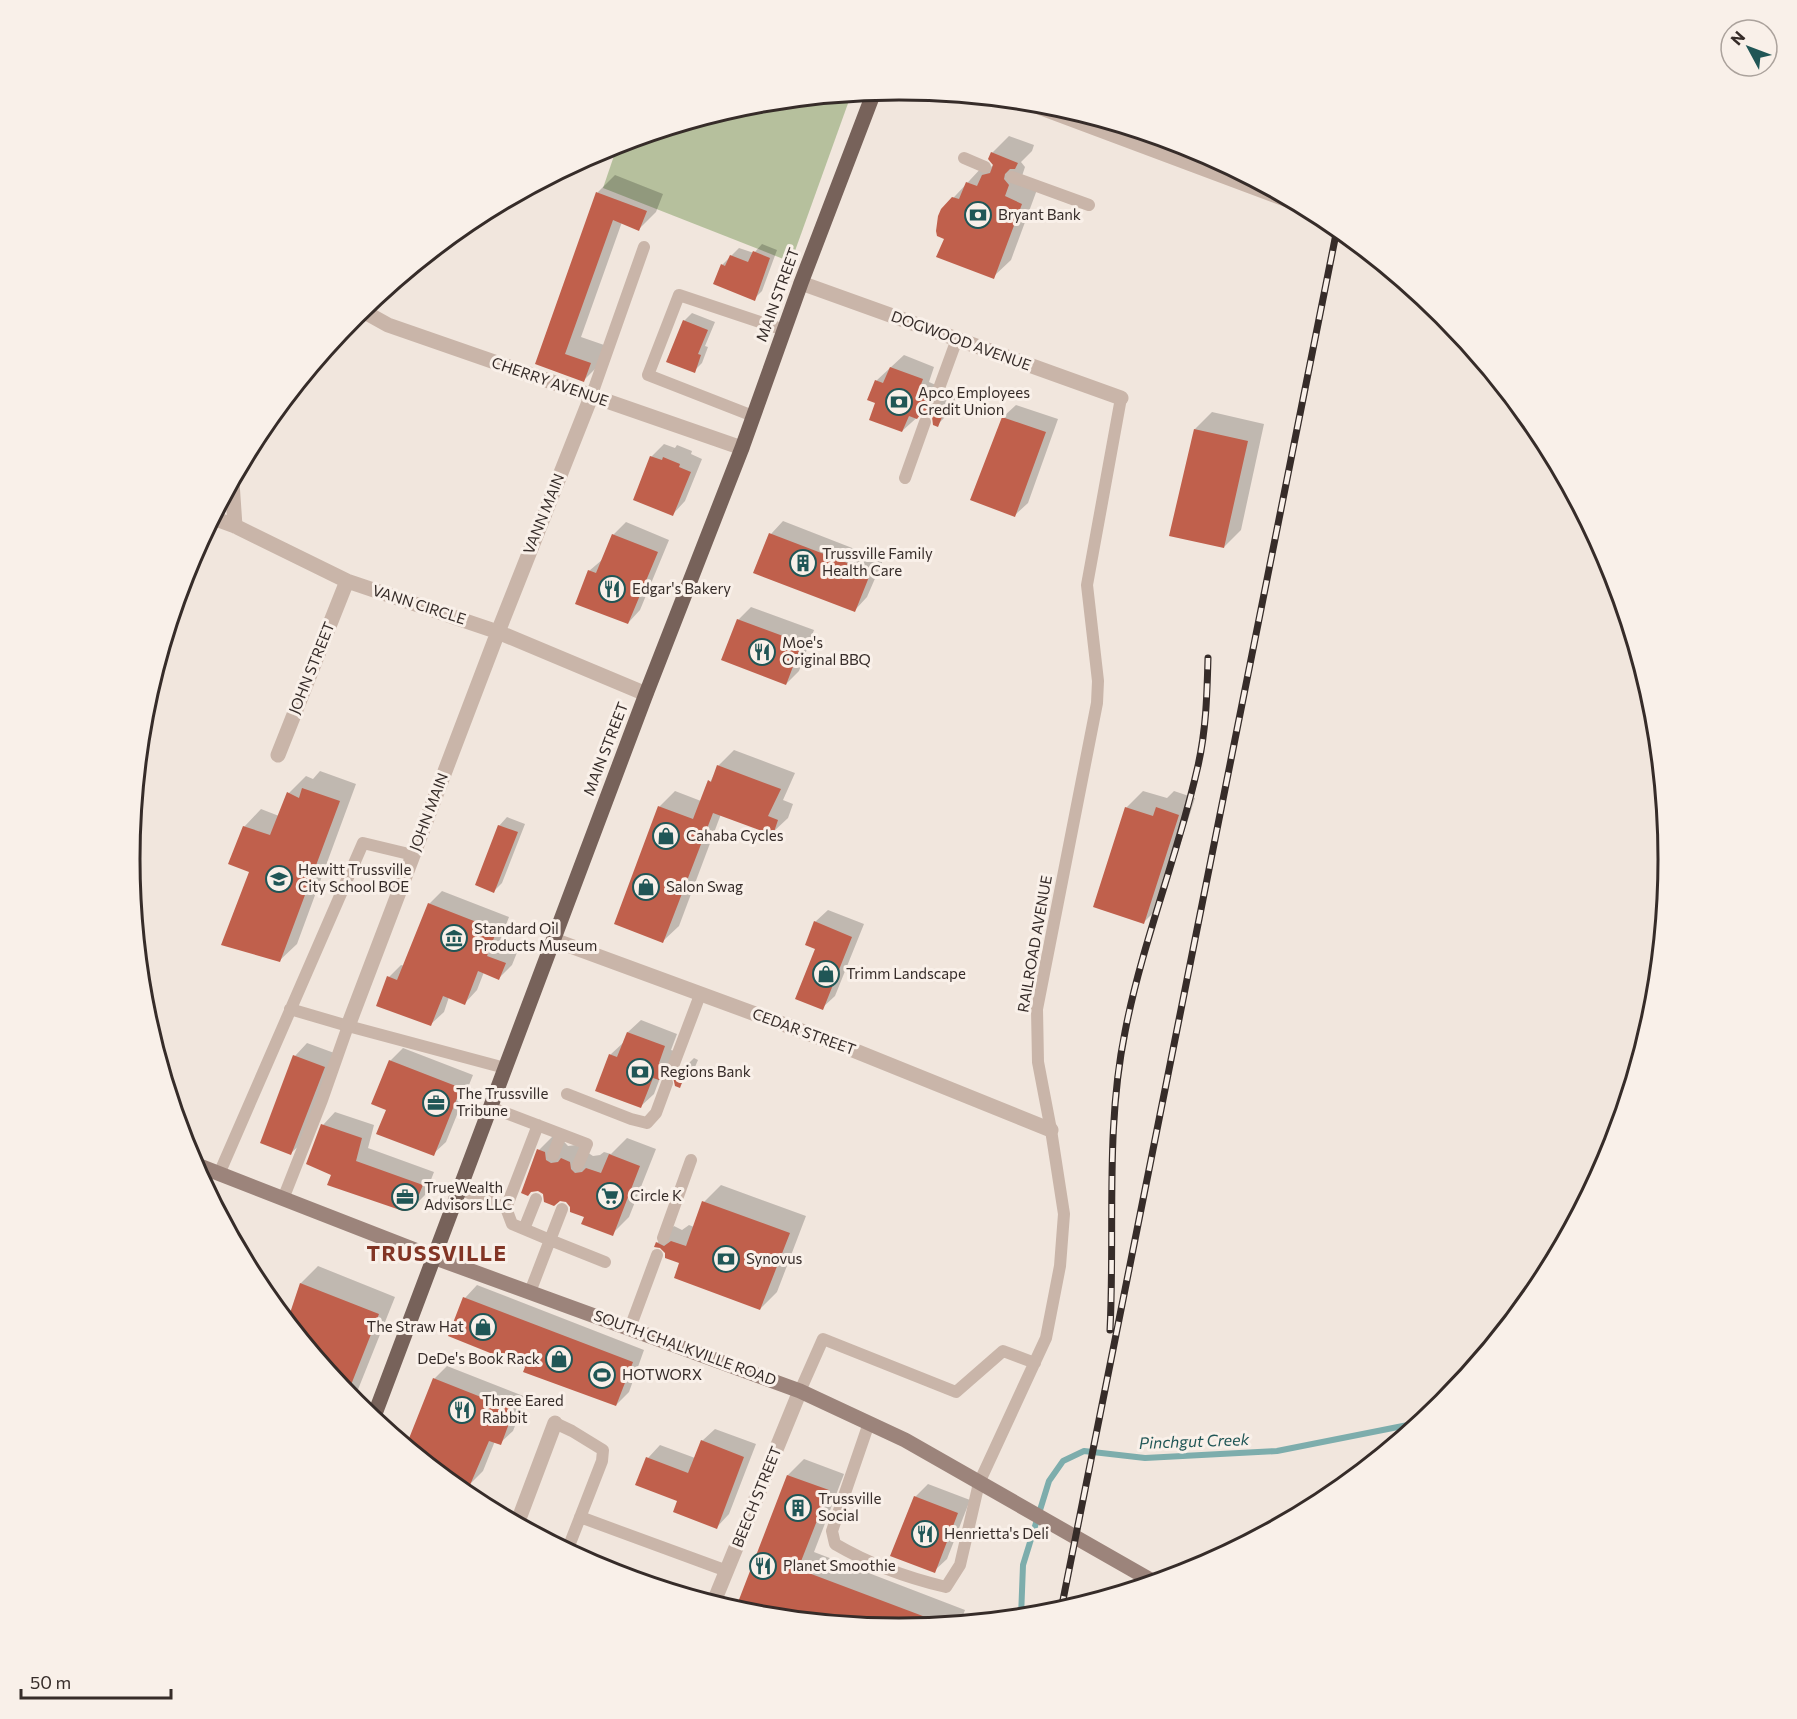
<svg xmlns="http://www.w3.org/2000/svg" width="1797" height="1719" font-family="Commissioner,sans-serif">
<style>
.green{fill:#b6c09d}
.shadow{fill:#0003}
.lines{fill:none;stroke-linecap:round;stroke-linejoin:round}
.stream{stroke:#7dadac;stroke-width:6}
.building{fill:#c0604c}
.lane{stroke:#c9b5a9;stroke-width:12}
.street{stroke:#c9b5a9;stroke-width:15}
.secondary{stroke:#9c847b;stroke-width:15}
.primary{stroke:#77625a;stroke-width:15}
.rail-casing{stroke:#362c29;stroke-width:7}
.rail{stroke:#f9f0e9;stroke-width:4.5;stroke-dasharray:14;stroke-linecap:butt}
.labels{text-anchor:middle;stroke-width:6;stroke-linejoin:round;paint-order:stroke}
.poi-label{font-size:15px;fill:#362c29;stroke:#f9f0e9;text-anchor:start}
.street-label{font-size:15px;fill:#362c29;stroke:#f9f0e9}
.water-label{font-size:16px;font-style:italic;fill:#205656;stroke:#f9f0e9}
.district-label{font-size:21px;font-weight:bold;letter-spacing:1.5px;fill:#823525;stroke:#f9f0e9}
.rim{fill:none;stroke:#362c29;stroke-width:3}
</style>
<rect width="100%" height="100%" fill="#f1e6dd"/>
<!-- green -->
<path class="green" d="M851 95 791 262 603 188 618 144 749 105Z"/>
<!-- shadow -->
<path class="shadow" d="M1009 136 1034 145 1032 151 1021 162 1025 167 1021 179 1038 187 1011 260 993 277 946 238 942 210 984 165 990 168 994 164 992 153Z
M615 175 663 194 656 212 639 229 622 222 581 337 607 346 601 363 584 380 537 363 598 192Z
M762 244 777 250 762 291 754 299 722 265 739 248 754 253Z
M692 313 715 322 705 346 708 347 702 363 694 371 684 321Z
M904 355 934 367 929 382 938 386V391L943 397 950 398 957 394 950 412 937 425 933 416 928 413 921 414 902 431 877 402 876 381Z
M1016 405 1058 419 1028 503 1015 515 1003 417Z
M1212 412 1264 424 1241 530 1224 547 1195 429Z
M664 444 675 448 677 445 692 451 691 454 702 459 685 501 673 514 651 457Z
M783 521 883 560 867 597 855 610 755 572 771 534Z
M626 522 669 540 640 610 628 623 589 571 603 559 613 535Z
M751 607 814 630 799 671 786 684 738 620Z
M734 750 795 773 783 800 793 804 788 818 772 833 721 814 679 926 663 941 615 923 660 806 675 791 701 801 718 766Z
M320 771 356 784 297 944 279 961 251 871 244 827 261 809 279 816 289 793 306 776 313 779Z
M1143 791 1167 798 1174 791 1195 798 1161 905 1144 922 1126 808Z
M507 817 525 824 502 883 494 891 499 826Z
M442 891 509 917 499 943 518 950 512 965 499 978 484 972 477 990 465 1003 449 997 444 1012 431 1024 389 977 401 965 405 966 429 904Z
M828 910 864 924 835 996 822 1008 815 922Z
M641 1020 677 1034 671 1050 677 1052 678 1061 660 1078 654 1094 641 1106 610 1055 624 1042 628 1032Z
M307 1043 337 1054 304 1141 291 1153 295 1056Z
M403 1048 473 1075 446 1142 433 1154 388 1109 390 1061Z
M694 1058 698 1060 692 1074 679 1086 674 1078Z
M335 1112 374 1125 368 1148 434 1172 425 1195 412 1208 332 1174 323 1125Z
M556 1133 568 1146 576 1145 593 1156 600 1155 604 1152 611 1154 627 1138 656 1149 629 1217 612 1234 572 1207 539 1150Z
M721 1185 806 1216 777 1292 760 1309 681 1262 657 1243 674 1226 682 1230 689 1225 694 1227 704 1202Z
M318 1266 395 1297 353 1402 288 1323 301 1283Z
M477 1285 644 1350 629 1392 616 1405 527 1366 465 1298Z
M447 1366 526 1397 513 1431 500 1443 495 1441 483 1471 470 1484 434 1379Z
M715 1429 756 1444 729 1514 717 1527 679 1500 637 1484 648 1458 660 1445 695 1458 702 1441Z
M804 1459 844 1474 814 1552 965 1610 960 1623 898 1629 748 1614 737 1611 788 1475Z
M928 1484 970 1500 947 1559 934 1571 915 1497Z"/>
<g class="lines">
<!-- stream -->
<path class="stream" d="M1021 1617 1023 1565 1049 1481 1063 1461 1084 1451 1145 1458 1277 1451 1418 1423"/>
</g>
<!-- building -->
<path class="building" d="M991 152 1018 163 1015 169H1010L1005 174 1004 179 1009 185 1005 196 1022 204 994 279 936 257 944 239 937 236 936 231 938 216 941 209 952 197 959 199 966 182 977 186 982 175 990 173 993 165 988 159Z
M596 192 647 211 639 231 613 220 565 354 591 363 584 382 535 364Z
M753 251 770 258 755 301 713 284 721 264 725 266 730 255 748 262Z
M683 320 708 330 698 354 701 355 695 373 666 362Z
M890 367 923 379 917 395 926 399 928 408 935 410 942 405 946 407 938 427 933 425 932 417 927 414 920 415 917 419 909 416 902 432 869 420 875 403 867 400 875 380 883 383Z
M1002 417 1046 432 1015 517 970 500Z
M1194 429 1248 441 1224 548 1169 536Z
M650 456 662 460 663 457 680 464 679 467 691 472 673 516 633 500Z
M769 533 871 572 855 612 753 573Z
M612 534 658 552 628 624 575 604 588 570 596 573Z
M737 619 802 643 786 685 721 660Z
M717 765 781 789 768 816 778 820 773 835 713 813 663 943 614 924 658 806 693 819 708 780 711 782Z
M302 788 340 801 280 962 221 945 249 872 228 864 243 826 270 835 287 792 299 798Z
M1125 807 1153 816 1156 807 1179 815 1144 924 1093 907Z
M498 825 518 832 494 893 475 885Z
M428 903 497 930 487 956 506 963 499 980 478 971 465 1005 443 996 431 1026 376 1006 387 976 397 980Z
M814 921 852 937 823 1010 795 999 815 949 805 945Z
M627 1032 665 1046 659 1063 665 1065 664 1071 666 1075 659 1080 653 1078 641 1108 595 1091 609 1054 617 1057Z
M293 1055 325 1067 291 1155 260 1143Z
M389 1060 461 1088 434 1156 376 1134 386 1110 371 1104Z
M680 1070 686 1072 680 1088 675 1086 673 1077 678 1075Z
M321 1124 362 1138 356 1161 423 1185 413 1209 403 1211 327 1185 331 1175 306 1164Z
M537 1149 545 1152 546 1160 551 1163 558 1162 561 1158 570 1162 571 1169 575 1173 582 1172 586 1168 601 1173 609 1154 640 1166 613 1236 581 1224 584 1217 570 1212V1207L566 1202 560 1201 554 1206 544 1202 543 1194 538 1191 531 1192 528 1196 521 1193Z
M702 1201 790 1233 760 1310 674 1278 679 1263 665 1258V1253L660 1248 654 1247 656 1242 664 1246 671 1241 686 1246Z
M300 1283 379 1314 347 1395 287 1322Z
M463 1297 633 1362 616 1406 523 1372 525 1367 448 1336Z
M433 1378 514 1410 501 1445 489 1441 470 1485 440 1474 406 1446Z
M701 1440 744 1457 717 1529 673 1512 677 1501 635 1485 646 1457 688 1473Z
M787 1475 829 1490 798 1569 944 1624 898 1629 748 1614 735 1610Z
M914 1496 958 1513 935 1573 890 1556Z"/>
<g class="lines">
<!-- lane -->
<path class="lane" d="M964 158 985 167
M1179 160 1184 146
M1012 177 1089 205
M591 397 644 247
M934 402 957 339
M753 416 648 375 679 295 784 330
M905 478 925 422
M290 1009 348 1026
M672 1069 700 995
M567 1094 631 1119 647 1123 656 1113 667 1083
M490 1107 587 1144 578 1165
M553 1155 561 1134
M219 1174 363 843 413 855
M459 1189 506 1208 538 1125
M283 1199 322 1100 348 1026 505 1068
M506 1208 512 1224 550 1240 530 1292
M562 1209 550 1240 605 1262
M524 1229 536 1199
M663 1238 691 1160
M630 1328 657 1255
M800 1391 823 1339 956 1392 1003 1351 1035 1363
M555 1423 572 1431 603 1450 602 1461 567 1551
M869 1423 832 1531 835 1544C869 1564 908 1578 946 1587L960 1565 979 1483 1046 1338 1060 1266 1064 1214 1051 1130 1038 1062 1037 1009 1097 703 1098 681 1087 585 1121 398
M580 1517 727 1571"/>
<!-- street -->
<path class="street" d="M1028 103 1293 202
M801 283 1121 398
M361 310 388 325 742 448
M232 482 235 526
M213 518 235 526 347 581 498 632 646 694
M278 755 347 581
M554 940 848 1048 1051 1130
M348 1026 498 632 591 397
M517 1524 555 1423
M713 1604 800 1391"/>
<!-- secondary -->
<path class="secondary" d="M192 1163 433 1257 800 1391 905 1440 1154 1582"/>
<!-- primary -->
<path class="primary" d="M373 1419 646 694 742 448 801 283 874 92"/>
<defs>
<path id="rail" d="M1110 1330C1115 1230 1105 1130 1125 1032 1142 943 1177 858 1197 770 1206 733 1207 696 1208 658
M1061 1610 1337 229"/>
</defs>
<!-- rail casing -->
<use href="#rail" class="rail-casing"/>
<!-- rail -->
<use href="#rail" class="rail"/>
</g>
<!-- icons -->
<defs>
<symbol id="bank-ring" viewBox="-11 -11 22 22"><circle r="9.5" fill="#f9f0e9" stroke="#205656" stroke-width="1.5"/><path d="M-6-4H6V4H-6ZM0-2.3a2.3 2.3 0 1 0 0 4.6a2.3 2.3 0 1 0 0-4.6Z" fill="#205656"/></symbol>
<symbol id="building-ring" viewBox="-11 -11 22 22"><circle r="9.5" fill="#f9f0e9" stroke="#205656" stroke-width="1.5"/><path d="M-4-6H4V6H1V3H-1V6H-4ZM-2.5-4.3h1.7v1.8h-1.7ZM.8-4.3h1.7v1.8H.8ZM-2.5-1h1.7V.8h-1.7ZM.8-1h1.7V.8H.8Z" fill="#205656"/></symbol>
<symbol id="restaurant-ring" viewBox="-11 -11 22 22"><circle r="9.5" fill="#f9f0e9" stroke="#205656" stroke-width="1.5"/><path d="M-5-6h1v4h1v-4h1v4h1v-4h1v5L-1.5 .5V6h-2V.5L-5-1ZM5-6V6H3V1.5H1.5Q1.5-4 5-6Z" fill="#205656"/></symbol>
<symbol id="shop-ring" viewBox="-11 -11 22 22"><circle r="9.5" fill="#f9f0e9" stroke="#205656" stroke-width="1.5"/><path d="M-5-2.5h2.3a2.7 3.5 0 0 1 5.4 0H5L5.5 6h-11ZM-1.5-2.5h3a1.5 2.3 0 0 0-3 0Z" fill="#205656"/></symbol>
<symbol id="school-ring" viewBox="-11 -11 22 22"><circle r="9.5" fill="#f9f0e9" stroke="#205656" stroke-width="1.5"/><path d="M0-5L7-2L0 1L-7-2ZM-4 1L0 2.5L4 1V4Q0 6-4 4Z" fill="#205656"/></symbol>
<symbol id="museum-ring" viewBox="-11 -11 22 22"><circle r="9.5" fill="#f9f0e9" stroke="#205656" stroke-width="1.5"/><path d="M0-6L6-3V-2H-6V-3ZM-5-1h2V3h-2ZM-1-1h2V3h-2ZM3-1h2V3H3ZM-6 4H6V6H-6Z" fill="#205656"/></symbol>
<symbol id="office-ring" viewBox="-11 -11 22 22"><circle r="9.5" fill="#f9f0e9" stroke="#205656" stroke-width="1.5"/><path d="M-6-3h4V-5.5h4V-3h4V5H-6ZM-1-4.5V-3h2v-1.5ZM-6 0V1H6V0Z" fill="#205656"/></symbol>
<symbol id="supermarket-ring" viewBox="-11 -11 22 22"><circle r="9.5" fill="#f9f0e9" stroke="#205656" stroke-width="1.5"/><path d="M-6-5.5h2.5l.6 2H6L4.5 2H-2.5L-4.4-4H-6ZM-1.5 3.2a1.3 1.3 0 1 0 .1 0ZM3 3.2a1.3 1.3 0 1 0 .1 0Z" fill="#205656"/></symbol>
<symbol id="stadium-ring" viewBox="-11 -11 22 22"><circle r="9.5" fill="#f9f0e9" stroke="#205656" stroke-width="1.5"/><path d="M0-5a6.5 5 0 1 0 0 10a6.5 5 0 1 0 0-10ZM-3.5-1.8h7v3.6h-7Z" fill="#205656"/></symbol>
</defs>
<g fill-rule="evenodd">
<use href="#bank-ring" x="963" y="200" width="30" height="30"/>
<use href="#bank-ring" x="884" y="387" width="30" height="30"/>
<use href="#building-ring" x="788" y="548" width="30" height="30"/>
<use href="#restaurant-ring" x="597" y="574" width="30" height="30"/>
<use href="#restaurant-ring" x="747" y="637" width="30" height="30"/>
<use href="#shop-ring" x="651" y="821" width="30" height="30"/>
<use href="#school-ring" x="264" y="864" width="30" height="30"/>
<use href="#shop-ring" x="631" y="872" width="30" height="30"/>
<use href="#museum-ring" x="439" y="923" width="30" height="30"/>
<use href="#shop-ring" x="811" y="959" width="30" height="30"/>
<use href="#bank-ring" x="625" y="1057" width="30" height="30"/>
<use href="#office-ring" x="421" y="1088" width="30" height="30"/>
<use href="#supermarket-ring" x="595" y="1181" width="30" height="30"/>
<use href="#office-ring" x="390" y="1182" width="30" height="30"/>
<use href="#bank-ring" x="711" y="1244" width="30" height="30"/>
<use href="#shop-ring" x="468" y="1312" width="30" height="30"/>
<use href="#shop-ring" x="544" y="1344" width="30" height="30"/>
<use href="#stadium-ring" x="587" y="1360" width="30" height="30"/>
<use href="#restaurant-ring" x="447" y="1395" width="30" height="30"/>
<use href="#building-ring" x="783" y="1493" width="30" height="30"/>
<use href="#restaurant-ring" x="910" y="1519" width="30" height="30"/>
<use href="#restaurant-ring" x="748" y="1551" width="30" height="30"/>
</g>
<g class="labels">
<!-- poi labels -->
<g class="poi-label">
<text x="998" y="220">Bryant Bank</text>
<text x="918" y="398">Apco Employees<tspan x="918" dy="17">Credit Union</tspan></text>
<text x="822" y="559">Trussville Family<tspan x="822" dy="17">Health Care</tspan></text>
<text x="632" y="594">Edgar's Bakery</text>
<text x="782" y="648">Moe's<tspan x="782" dy="17">Original BBQ</tspan></text>
<text x="686" y="841">Cahaba Cycles</text>
<text x="298" y="875">Hewitt Trussville<tspan x="298" dy="17">City School BOE</tspan></text>
<text x="666" y="892">Salon Swag</text>
<text x="474" y="934">Standard Oil<tspan x="474" dy="17">Products Museum</tspan></text>
<text x="846" y="979">Trimm Landscape</text>
<text x="660" y="1077">Regions Bank</text>
<text x="456" y="1099">The Trussville<tspan x="456" dy="17">Tribune</tspan></text>
<text x="424" y="1193">TrueWealth<tspan x="424" dy="17">Advisors LLC</tspan></text>
<text x="630" y="1201">Circle K</text>
<text x="746" y="1264">Synovus</text>
<text x="464" y="1332" text-anchor="end">The Straw Hat</text>
<text x="540" y="1364" text-anchor="end">DeDe's Book Rack</text>
<text x="622" y="1380">HOTWORX</text>
<text x="482" y="1406">Three Eared<tspan x="482" dy="17">Rabbit</tspan></text>
<text x="818" y="1504">Trussville<tspan x="818" dy="17">Social</tspan></text>
<text x="944" y="1539">Henrietta's Deli</text>
<text x="783" y="1571">Planet Smoothie</text>
</g>
<!-- street labels -->
<g class="street-label">
<text transform="translate(778 295) rotate(-70)" y="5">MAIN STREET</text>
<text transform="translate(961 341) rotate(20)" y="5">DOGWOOD AVENUE</text>
<text transform="translate(550 382) rotate(19)" y="5">CHERRY AVENUE</text>
<text transform="translate(544 514) rotate(-68)" y="5">VANN MAIN</text>
<text transform="translate(419 605) rotate(18)" y="5">VANN CIRCLE</text>
<text transform="translate(312 668) rotate(-68)" y="5">JOHN STREET</text>
<text transform="translate(606 749) rotate(-69)" y="5">MAIN STREET</text>
<text transform="translate(429 812) rotate(-69)" y="5">JOHN MAIN</text>
<text transform="translate(1035 944) rotate(-80)" y="5">RAILROAD AVENUE</text>
<text transform="translate(804 1032) rotate(20)" y="5">CEDAR STREET</text>
<text transform="translate(685 1348) rotate(20)" y="5">SOUTH CHALKVILLE ROAD</text>
<text transform="translate(757 1497) rotate(-68)" y="5">BEECH STREET</text>
</g>
<!-- water labels -->
<g class="water-label">
<text transform="translate(1194 1441) rotate(-2)" y="6">Pinchgut Creek</text>
</g>
<!-- district labels -->
<g class="district-label">
<text x="437" y="1261">TRUSSVILLE</text>
</g>
</g>
<!-- crop -->
<path d="M0 0H1797V1719H0ZM140 859a759 759 0 1 1 1518 0a759 759 0 1 1-1518 0Z" fill="#f9f0e9" fill-rule="evenodd"/>
<path class="rim" d="M140 859a759 759 0 1 1 1518 0a759 759 0 1 1-1518 0Z"/>
<!-- north arrow -->
<g transform="translate(1749 48) rotate(311)"><circle r="28" fill="#f9f0e9" stroke="#aba29c" stroke-width="1.5"/>
<path d="M0-4.5L10 22L0 15L-10 22Z" fill="#205656"/>
<text y="-9" font-size="16" font-weight="bold" text-anchor="middle" fill="#362c29">N</text>
</g>
<!-- scale -->
<path d="M21 1689v9h150v-9" fill="none" stroke="#362c29" stroke-width="3"/>
<text x="30" y="1689" font-size="18" fill="#362c29" stroke="#f9f0e9" stroke-width="4.5" paint-order="stroke">50 m</text>
</svg>
